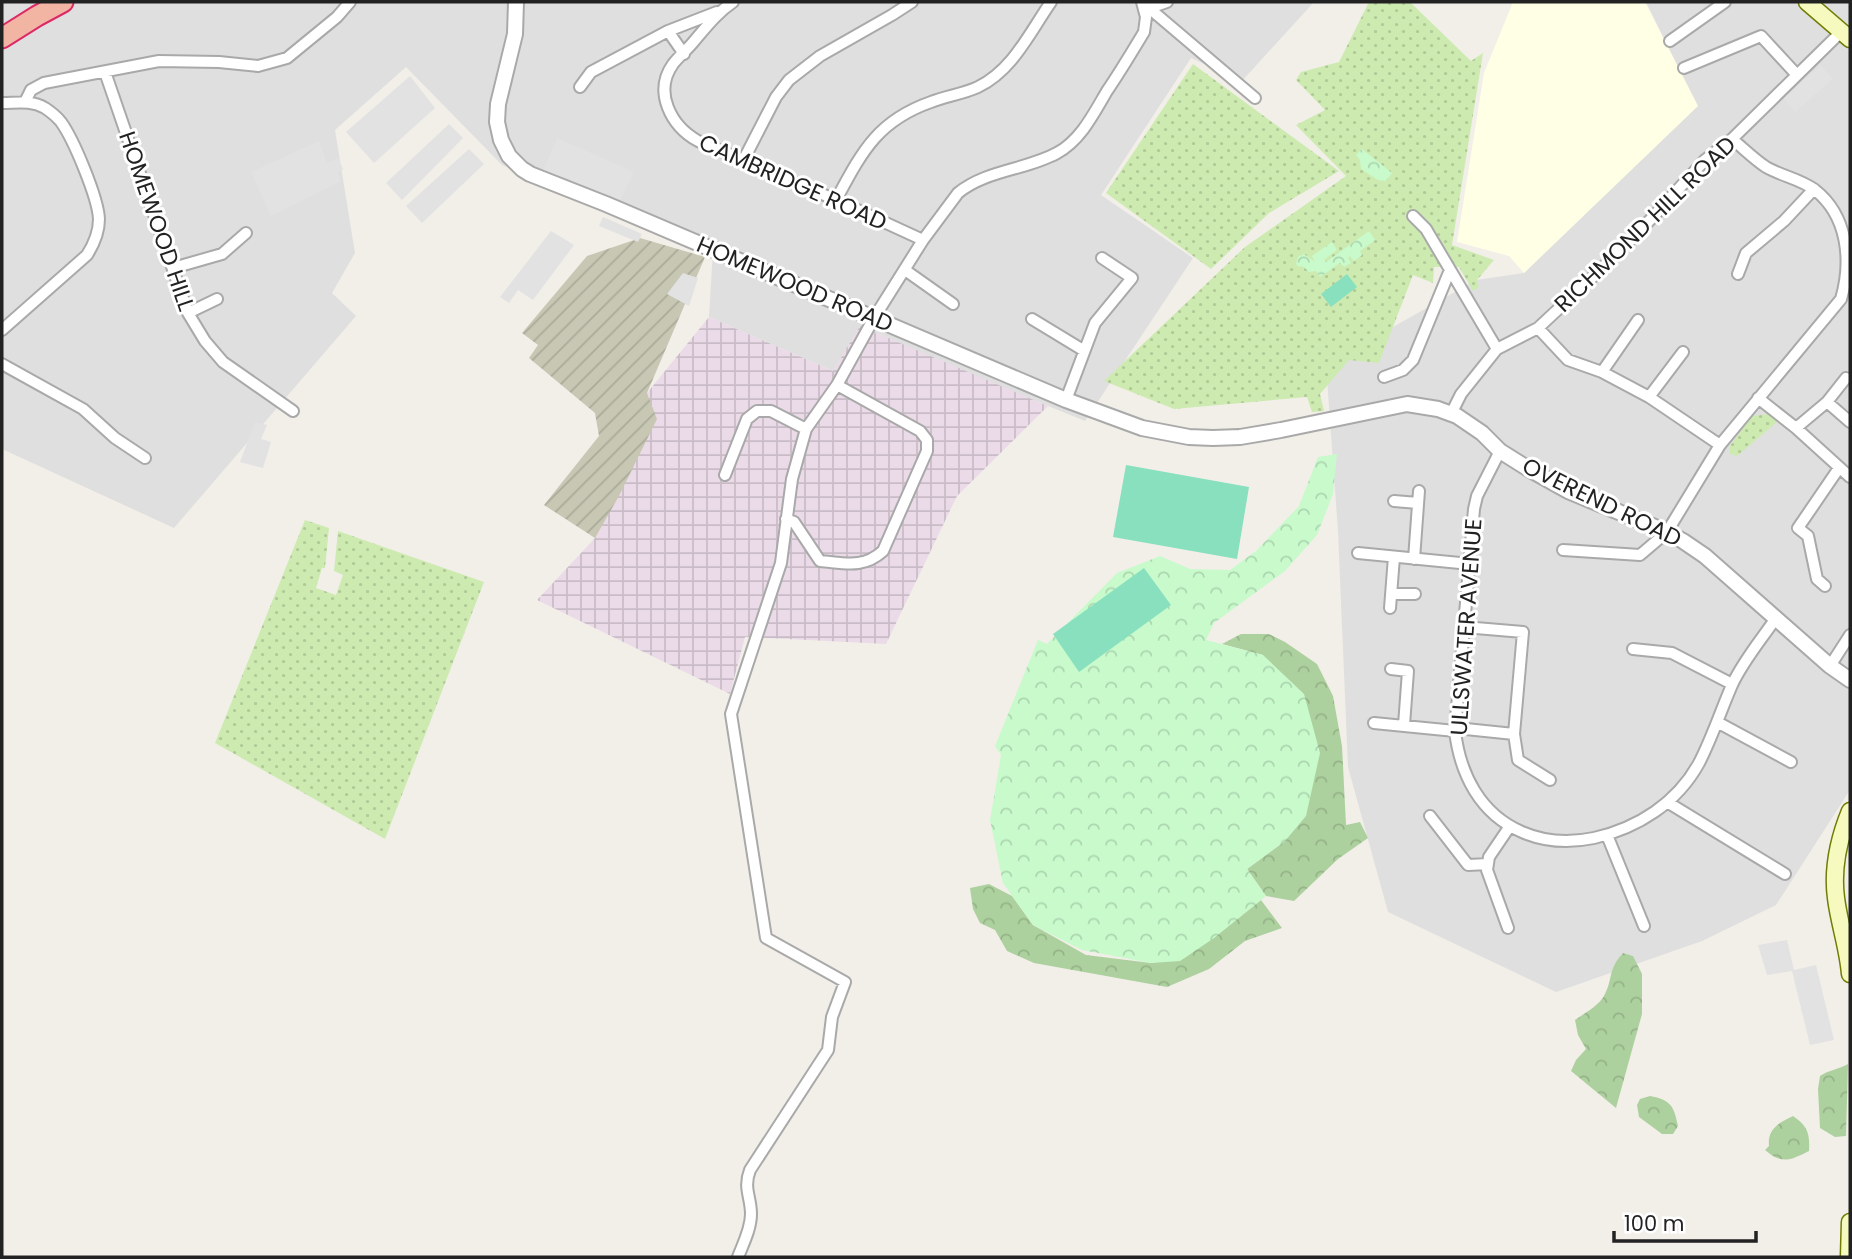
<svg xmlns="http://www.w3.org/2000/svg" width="1852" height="1259" font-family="Poppins,sans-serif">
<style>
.residential{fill:#e0dfdf}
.industrial{fill:url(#industrial-grid)}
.education{fill:#ffffe5}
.construction{fill:url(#construction-furrows)}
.grass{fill:url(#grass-dots)}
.forest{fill:url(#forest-crowns)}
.park{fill:url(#park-crowns)}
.pitch{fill:#88e0be}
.parking{fill:#e2e2e2}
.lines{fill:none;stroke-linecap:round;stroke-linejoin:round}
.minor-casing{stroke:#a9a9a9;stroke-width:14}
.tertiary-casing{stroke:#a9a9a9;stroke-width:18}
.secondary-casing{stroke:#707d05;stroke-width:19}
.trunk-casing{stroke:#dc2a67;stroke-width:23}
.minor{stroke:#fff;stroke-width:10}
.tertiary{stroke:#fff;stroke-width:14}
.secondary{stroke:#f7fabf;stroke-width:16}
.trunk{stroke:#f2b4a3;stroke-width:19}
.labels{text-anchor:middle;stroke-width:6;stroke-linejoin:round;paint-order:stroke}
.street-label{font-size:23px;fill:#222;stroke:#fff}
</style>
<defs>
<pattern id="industrial-grid" width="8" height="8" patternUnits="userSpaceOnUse" patternTransform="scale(1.75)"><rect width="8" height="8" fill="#ebdbe8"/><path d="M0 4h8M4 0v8" fill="none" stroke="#c9bcc7"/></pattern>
<pattern id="construction-furrows" width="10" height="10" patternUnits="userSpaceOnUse" patternTransform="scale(1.75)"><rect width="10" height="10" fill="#c7c7b4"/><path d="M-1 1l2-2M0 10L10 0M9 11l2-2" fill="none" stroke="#abab9a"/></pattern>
<pattern id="grass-dots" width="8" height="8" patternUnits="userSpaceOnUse" patternTransform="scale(1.75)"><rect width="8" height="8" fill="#cdebb0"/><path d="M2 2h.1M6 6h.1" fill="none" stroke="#b0c997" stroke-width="1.8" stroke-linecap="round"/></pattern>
<pattern id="forest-crowns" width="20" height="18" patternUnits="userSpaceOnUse" patternTransform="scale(1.75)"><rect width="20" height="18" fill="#add19e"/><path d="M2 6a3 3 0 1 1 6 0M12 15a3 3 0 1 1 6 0" fill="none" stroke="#95b388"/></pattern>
<pattern id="park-crowns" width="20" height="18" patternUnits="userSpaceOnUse" patternTransform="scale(1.75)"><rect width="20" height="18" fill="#c8facc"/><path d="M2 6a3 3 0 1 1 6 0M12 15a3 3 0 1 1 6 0" fill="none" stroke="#acd6af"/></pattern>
</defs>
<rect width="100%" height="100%" fill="#f2efe9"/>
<!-- residential -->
<path class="residential" d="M2 2H1314L1242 81 1191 58 1101 195 1193 258 1085 421 967 373 861 326 833 371 709 317 713 250 502 165 406 67 335 130 355 253 332 293 356 316 174 528 2 449Z
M1646 2H1850V790L1776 905 1702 941 1556 992 1388 912 1348 767 1338 531 1326 365 1476 280 1524 273 1697 106Z"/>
<!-- industrial -->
<path class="industrial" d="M709 317 833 371 860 326 1048 406 957 496 886 644 745 637 730 694 537 600 595 538 647 393Z"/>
<!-- education -->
<path class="education" d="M1513 2H1645L1698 106 1524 273 1509 256 1457 242 1484 73Z"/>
<!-- construction -->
<path class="construction" d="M640 238 705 257 647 393 657 419 619 496 595 538 544 505 599 436 595 413 529 358 538 345 522 333 587 256Z"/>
<!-- grass -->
<path class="grass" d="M1369 2H1410L1471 61 1483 53 1452 245 1494 260 1477 280 1479 287 1473 291 1459 267H1434L1433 283 1413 275 1379 363 1349 360 1320 394 1324 411 1312 412 1307 397 1174 409 1104 381 1245 247 1346 176 1296 125 1325 110 1296 80 1301 72 1339 62Z
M1193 64 1339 171 1269 213 1211 269 1106 193Z
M1769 414 1777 422 1737 456 1730 454V446L1752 416Z
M305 520 329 528 325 568H322L316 588 336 595 343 575 334 571 338 531 484 582 385 839 215 743Z"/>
<!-- forest -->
<path class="forest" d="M1241 634H1269L1285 642 1317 664 1333 696 1342 746 1346 825 1360 822 1368 838 1338 859 1294 901 1266 896 1247 869 1285 841 1263 655 1222 644Z
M989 884 1012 896 1033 925 1086 955 1151 963 1184 958 1217 935 1261 900 1282 928 1245 941 1209 969 1167 987 1034 963 1007 951 995 930 980 923 973 909 970 888Z
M1623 953 1633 956 1642 974V1014L1616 1108 1571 1071 1576 1060 1586 1049 1578 1035 1575 1020C1586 1012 1599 1006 1605 994 1613 978 1608 969 1623 953Z
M1848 1064 1846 1136 1835 1137 1820 1128 1818 1089 1820 1076C1829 1070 1839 1069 1848 1064Z
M1650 1096C1671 1100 1674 1106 1678 1126L1673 1134H1662L1639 1117 1637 1105 1640 1099Z
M1793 1116C1808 1126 1810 1134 1809 1151 1791 1160 1782 1165 1765 1150L1769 1146C1767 1129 1780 1122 1793 1116Z"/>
<!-- park -->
<path class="park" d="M1362 149 1392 173 1386 181 1378 180 1361 169 1360 160 1356 155Z
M1369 231 1375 240 1360 251 1362 255 1354 261 1350 256 1348 258 1351 263 1344 267 1340 263 1320 277 1316 271 1309 272 1304 267 1298 266 1296 264 1298 257 1304 254 1315 262 1312 256 1332 242 1337 250 1324 260 1326 262Z
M1337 454 1333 494 1317 535 1285 571 1214 623 1206 640 1263 655 1304 694 1320 753 1306 816 1285 841 1247 869 1266 896 1214 938 1180 961 1151 963 1082 950 1033 925 1003 883 990 820 1001 755 995 746 1038 640 1047 644 1117 573 1160 556 1190 569 1230 570 1256 551 1299 506 1318 457Z"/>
<!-- pitch -->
<path class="pitch" d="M1347 274 1357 287 1331 307 1321 294Z
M1126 465 1249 487 1237 559 1113 537Z
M1144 568 1171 605 1079 672 1053 634Z"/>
<!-- parking -->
<path class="parking" d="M1821 65 1833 79 1795 112 1783 98Z
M410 76 435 108 374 163 346 132Z
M449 124 463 138 402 200 386 183Z
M557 138 634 172 618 204 543 171Z
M319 141 327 163 338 158 343 169 338 172 341 181 271 216 251 172Z
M469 149 484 164 422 223 406 206Z
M603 217 642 234 638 242 599 226Z
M551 231 574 245 533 300 518 290 509 303 500 297Z
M683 273 698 278 689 306 667 294Z
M255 422 267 425 261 439 271 442 263 468 240 462Z
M1787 940 1794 970 1816 965 1834 1040 1810 1045 1792 971 1767 975 1758 945Z"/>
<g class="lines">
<defs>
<path id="minor" d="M733 2C718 12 707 26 695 40 689 48 680 55 673 64 653 92 671 126 698 141L836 200 923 240
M1149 8 1255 98
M1144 10 1167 2
M668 31 684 54
M1670 41 1725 2
M1684 68 1761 36 1797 75
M105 72 188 313 205 341 223 362 293 411
M580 87 591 72 668 31 717 12
M25 102 31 90 44 83 159 61 219 62 258 66 287 58 337 17 350 2
M2 103C17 103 31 100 45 108 51 112 57 117 61 122 74 140 98 198 99 219 99 232 94 244 87 255L2 330
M743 161 776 97 789 80 820 56 892 15 912 2
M836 200C862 152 877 121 931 102 946 96 963 94 978 87 1013 70 1030 32 1051 2
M1413 216 1426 229 1497 349
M173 268 222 254 246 233
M905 270 953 304
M1738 274 1746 253 1784 221 1814 189
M188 313 217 299
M1032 319 1083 350
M1538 328 1568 360 1602 372 1649 397 1720 445
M2 364 83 409 115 438 145 458
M1602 372 1638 320
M1384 377 1403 370 1413 360 1450 270
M1649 397 1683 352
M1758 398 1796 428 1850 477
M1066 400 1095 323 1132 278 1102 258
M1827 402 1850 422
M1451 414 1461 394 1497 349 1538 328 1597 273 1651 219 1705 160 1732 139 1841 32
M1796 428 1827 402 1846 378
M1500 451 1477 496 1474 509 1455 731C1460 774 1480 814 1522 832 1545 842 1570 843 1594 838 1638 828 1677 803 1699 763 1712 738 1721 710 1732 685 1743 661 1761 640 1776 618
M725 475 747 419 757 411H771L806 429
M1394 501 1418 503
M786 519 794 522 820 561C845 563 863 569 883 551L927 451V440L920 431 837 385
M1563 550 1640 555 1667 532 1720 445 1841 299C1852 261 1848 216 1815 190 1801 179 1781 176 1766 167 1754 159 1743 148 1732 139
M1358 553 1470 564
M1414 559 1419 491
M1825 586 1817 579 1808 536 1798 528 1839 468
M1391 594H1415
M1390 608 1394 557
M1633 649 1672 653 1732 684
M1830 666 1850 635
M1391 669 1408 671 1404 725
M1717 722 1791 762
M1374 723 1455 731
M1456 728 1514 734 1523 632 1464 627
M1514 734 1518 760 1550 780
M1667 802 1785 874
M1430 816 1468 865 1488 864
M1607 835 1644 926
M1508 928 1487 870 1489 857 1510 826
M738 1257C743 1244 751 1229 751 1214 751 1197 743 1188 750 1170L828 1050 832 1017 845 982 766 938 731 714 781 563 792 479 806 429 837 385 874 318 923 240 958 193C986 170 1026 170 1057 153 1081 140 1094 113 1107 91 1120 72 1132 52 1144 32L1146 17 1142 2"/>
<path id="tertiary" d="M516 2 515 34 498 104 497 122 501 140 509 156 522 169 530 174 606 204 1066 400 1142 428 1189 437 1213 438 1240 437 1281 430 1407 404 1438 409 1457 416 1482 433 1500 451 1527 468 1568 491 1667 532 1683 541 1705 556 1830 666 1850 680"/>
<path id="secondary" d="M1807 2 1850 39
M1850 811C1839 838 1832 868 1836 898 1839 923 1848 948 1850 974
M1849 1257 1850 1222"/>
<path id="trunk" d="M2 38 37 16 63 2"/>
</defs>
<!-- minor casing -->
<use href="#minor" class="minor-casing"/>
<!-- tertiary casing -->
<use href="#tertiary" class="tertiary-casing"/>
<!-- secondary casing -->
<use href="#secondary" class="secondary-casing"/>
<!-- trunk casing -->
<use href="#trunk" class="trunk-casing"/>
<!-- minor -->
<use href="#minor" class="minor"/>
<!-- tertiary -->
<use href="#tertiary" class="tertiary"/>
<!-- secondary -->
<use href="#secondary" class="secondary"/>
<!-- trunk -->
<use href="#trunk" class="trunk"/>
</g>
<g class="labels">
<!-- street labels -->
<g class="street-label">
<text transform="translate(793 182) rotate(24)" y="8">CAMBRIDGE ROAD</text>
<text transform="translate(157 221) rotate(71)" y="8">HOMEWOOD HILL</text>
<text transform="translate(1645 224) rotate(-44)" y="8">RICHMOND HILL ROAD</text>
<text transform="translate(795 284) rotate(23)" y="8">HOMEWOOD ROAD</text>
<text transform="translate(1602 502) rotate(26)" y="8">OVEREND ROAD</text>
<text transform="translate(1466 627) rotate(-86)" y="8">ULLSWATER AVENUE</text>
</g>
</g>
<!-- border -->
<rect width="1852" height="1259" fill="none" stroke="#222222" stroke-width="7"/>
<!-- scale -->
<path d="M1614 1231v10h142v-10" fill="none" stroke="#222222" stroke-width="3.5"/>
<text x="1624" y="1231" font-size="21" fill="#222222" stroke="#ffffff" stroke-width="5" paint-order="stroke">100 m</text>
</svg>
